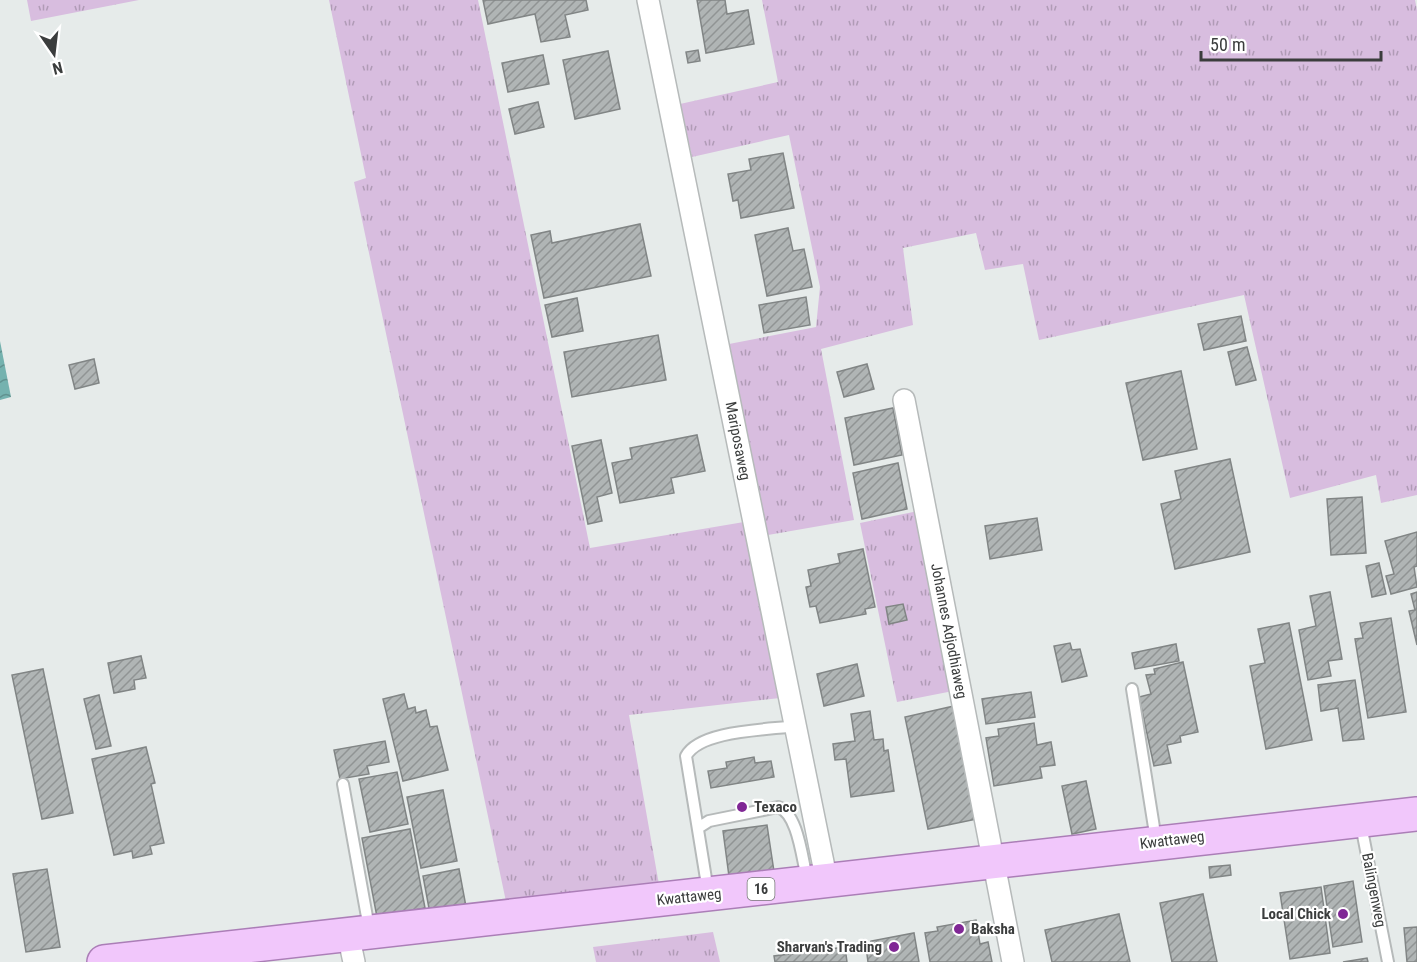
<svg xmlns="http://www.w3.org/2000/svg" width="1417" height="962" font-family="'Roboto Condensed',sans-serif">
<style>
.grass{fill:url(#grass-tufts)}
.water{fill:url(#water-waves)}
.building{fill:url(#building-hatch);stroke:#818585;stroke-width:1.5}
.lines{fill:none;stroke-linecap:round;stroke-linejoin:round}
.service-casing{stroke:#b6baba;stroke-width:14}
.minor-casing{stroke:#b6baba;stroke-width:24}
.primary-casing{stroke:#ab7eb7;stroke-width:36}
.service{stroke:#fff;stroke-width:10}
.minor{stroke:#fff;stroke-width:21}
.primary{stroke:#f1c7fb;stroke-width:33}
.poi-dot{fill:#802795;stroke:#fff;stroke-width:2}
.labels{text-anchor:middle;stroke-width:4.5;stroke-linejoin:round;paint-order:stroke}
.shield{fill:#fff;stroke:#767777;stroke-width:1.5}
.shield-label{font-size:14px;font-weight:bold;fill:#3b3d3d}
.street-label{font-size:15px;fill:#3b3d3d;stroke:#fff}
.poi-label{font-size:15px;font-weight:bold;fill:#3b3d3d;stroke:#fff;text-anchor:start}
</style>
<defs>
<pattern id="grass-tufts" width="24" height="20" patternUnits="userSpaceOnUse" patternTransform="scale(1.5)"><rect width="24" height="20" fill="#d8bddf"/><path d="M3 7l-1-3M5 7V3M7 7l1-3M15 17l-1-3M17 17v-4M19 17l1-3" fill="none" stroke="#b09bb6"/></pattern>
<pattern id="water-waves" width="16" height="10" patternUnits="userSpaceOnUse" patternTransform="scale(1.5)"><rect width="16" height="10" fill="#75b2af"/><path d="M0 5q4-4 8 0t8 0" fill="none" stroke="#619290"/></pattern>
<pattern id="building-hatch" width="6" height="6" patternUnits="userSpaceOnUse" patternTransform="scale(1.5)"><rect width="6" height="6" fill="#b0b5b5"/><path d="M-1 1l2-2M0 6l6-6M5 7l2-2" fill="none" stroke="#909494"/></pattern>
</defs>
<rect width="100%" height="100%" fill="#e6ebea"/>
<!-- grass -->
<path class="grass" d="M27 0H139L31 21Z
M329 0H478L590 548 744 522 780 698 629 715 661 896 508 911 354 182 366 178Z
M762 0H1415L1417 10V495L1381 503 1376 475 1290 498 1244 295 1039 340 1023 264 985 270 976 233 903 248 913 325 821 349 854 520 768 535 729 344 816 327 820 287 789 135 692 157 680 104 778 82Z
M918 511 953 691 897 702 860 523Z
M713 932 720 962H596L593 947Z"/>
<!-- water -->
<path class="water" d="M0 341 11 397 0 400Z"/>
<!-- building -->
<path class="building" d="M483 0H586L588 10 565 15 570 37 541 42 535 14 488 24Z
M697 0H725L727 14 748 10 754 44 706 53Z
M698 50 700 61 688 63 686 52Z
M608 51 620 109 575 119 563 60Z
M543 55 549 84 508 92 502 63Z
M538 102 544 127 515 134 509 109Z
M783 153 794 208 741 218 738 200 733 201 728 174 751 170 749 159Z
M640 224 651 276 544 298 531 235 550 231 552 243Z
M788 228 793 251 804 249 812 287 767 296 755 235Z
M806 297 810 325 764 333 759 305Z
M577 298 583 331 552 337 545 305Z
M1241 316 1246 341 1204 350 1198 324Z
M658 335 666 380 572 397 564 352Z
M1247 347 1256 380 1236 385 1228 352Z
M94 359 99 383 75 389 69 365Z
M867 364 874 389 844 397 837 372Z
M1181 371 1197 449 1143 460 1126 383Z
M893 408 902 455 854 465 845 418Z
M697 435 705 471 671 478 674 493 620 503 612 463 632 459 630 448Z
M601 440 612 493 597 497 602 521 588 524 572 446Z
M1230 459 1250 552 1175 569 1161 504 1181 499 1175 471Z
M898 463 907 509 862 519 853 473Z
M1362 497 1366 553 1331 555 1327 499Z
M1037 518 1042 550 990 559 985 526Z
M1417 532V566L1414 567 1417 587 1391 594 1386 576 1394 574 1385 541Z
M863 549 875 607 865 609 866 614 820 623 816 606 810 607 806 587 811 586 808 570 840 563 838 554Z
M1379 563 1386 594 1372 597 1366 566Z
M1330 592 1342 659 1328 661 1331 676 1308 680 1299 630 1316 626 1310 596Z
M1417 592V645L1409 611 1415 610 1411 594Z
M903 604 907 620 889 624 886 607Z
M1391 618 1406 712 1368 718 1355 639 1363 638 1360 623Z
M1289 623 1312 740 1266 749 1250 666 1265 663 1258 629Z
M1070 643 1072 650 1080 649 1087 676 1062 682 1054 646Z
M1176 644 1179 661 1135 669 1132 653Z
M141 656 146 678 134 680 135 689 114 693 108 663Z
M1183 662 1198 732 1180 736 1181 742 1167 745 1171 763 1154 766 1139 697 1151 694 1146 675 1155 674 1154 669Z
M857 664 864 696 824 706 817 674Z
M43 669 73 813 42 819 12 675Z
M1355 680 1364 739 1343 741 1338 708 1321 711 1318 685Z
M1031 692 1035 717 986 724 982 699Z
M404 694 408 709 415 707 416 713 426 710 430 727 437 726 448 770 403 781 383 699Z
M99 695 111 746 96 749 84 699Z
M954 706 977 819 928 829 905 717Z
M870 711 874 740 883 739 884 751 888 750 894 791 851 797 846 759 835 760 833 744 855 741 851 714Z
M1034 723 1037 745 1051 742 1055 765 1040 767 1042 778 994 786 986 738 999 736 998 729Z
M385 741 389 762 367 766 369 774 340 779 334 750Z
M146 747 155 783 151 784 164 843 150 846 152 854 133 858 132 851 114 855 92 759Z
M754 757 755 763 771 761 774 777 711 788 708 771 727 768 726 762Z
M397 772 408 824 370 832 359 779Z
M1086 781 1096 829 1072 834 1062 786Z
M443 790 457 861 421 868 407 797Z
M767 825 775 878 730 884 723 831Z
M410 829 425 908 377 917 362 838Z
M1230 865 1231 875 1210 878 1209 867Z
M47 869 60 947 26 952 13 874Z
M459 869 467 912 431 919 423 876Z
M1353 881 1362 942 1333 947 1324 886Z
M1321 887 1330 953 1290 959 1280 893Z
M1203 894 1217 962H1172L1160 903Z
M1119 914 1130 962H1052L1045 930Z
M976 920 980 944 988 942 992 962H930L925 933 938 931 937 927Z
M1417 927V962H1407L1404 928Z
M914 933 919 962H868L866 947 871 946V941Z
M845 947 847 962H775L774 956Z
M1367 958 1368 962H1343Z"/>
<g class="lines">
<defs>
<path id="service" d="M1132 689 1156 840
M343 784 369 928
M1361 825 1388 962
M698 828 709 821 778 807C798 813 802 859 807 878
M708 891 686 756C700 730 767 730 796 726"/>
<path id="minor" d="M648 0 827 882
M904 400 1013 962
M348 934 354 962"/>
<path id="primary" d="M104 962 1417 814"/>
</defs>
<!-- service casing -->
<use href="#service" class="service-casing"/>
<!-- minor casing -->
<use href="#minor" class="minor-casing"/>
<!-- primary casing -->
<use href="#primary" class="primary-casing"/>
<!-- service -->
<use href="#service" class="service"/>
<!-- minor -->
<use href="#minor" class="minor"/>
<!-- primary -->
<use href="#primary" class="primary"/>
</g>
<!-- markers -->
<g class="poi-dot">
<circle cx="742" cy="807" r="6"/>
<circle cx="1343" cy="914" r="6"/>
<circle cx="959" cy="929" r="6"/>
<circle cx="894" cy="947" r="6"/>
</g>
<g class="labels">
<!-- shield labels -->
<rect class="shield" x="747.5" y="878" width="27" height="22" rx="4.5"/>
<g class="shield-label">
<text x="761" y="894">16</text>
</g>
<!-- street labels -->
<g class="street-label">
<text transform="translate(738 441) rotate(79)" y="5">Mariposaweg</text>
<text transform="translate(949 631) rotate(79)" y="5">Johannes Adjodhiaweg</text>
<text transform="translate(1172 840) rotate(-7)" y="5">Kwattaweg</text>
<text transform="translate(1374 890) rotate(79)" y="5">Balingenweg</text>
<text transform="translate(689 897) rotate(-6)" y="5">Kwattaweg</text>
</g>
<!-- poi labels -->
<g class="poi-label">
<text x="754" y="812">Texaco</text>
<text x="1331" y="919" text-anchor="end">Local Chick</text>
<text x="971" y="934">Baksha</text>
<text x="882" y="952" text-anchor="end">Sharvan's Trading</text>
</g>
</g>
<!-- north arrow -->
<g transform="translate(54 54) rotate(166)" stroke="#ffffff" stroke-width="4.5" paint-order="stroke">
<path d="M0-4.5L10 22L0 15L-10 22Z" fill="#3b3d3d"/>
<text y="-9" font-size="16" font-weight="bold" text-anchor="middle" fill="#3b3d3d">N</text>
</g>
<!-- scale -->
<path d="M1201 51v9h180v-9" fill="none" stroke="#3b3d3d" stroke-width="3"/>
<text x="1210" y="51" font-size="18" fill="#3b3d3d" stroke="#ffffff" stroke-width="4.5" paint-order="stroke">50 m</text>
</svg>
